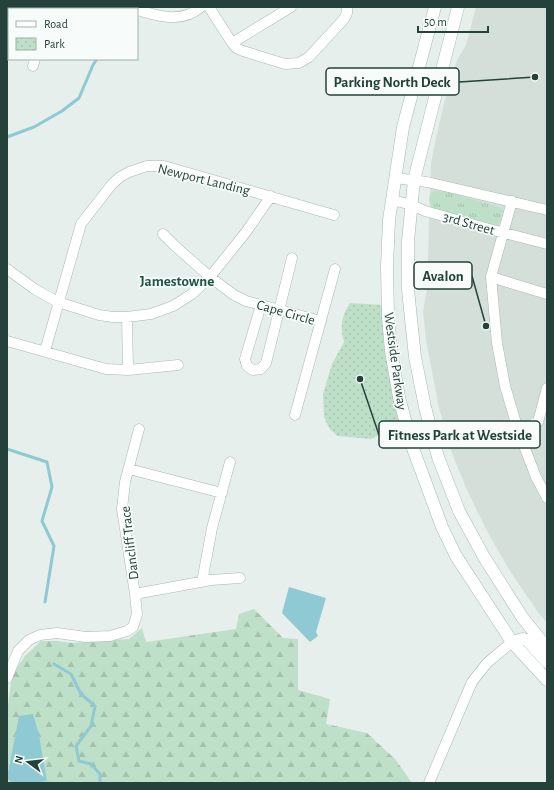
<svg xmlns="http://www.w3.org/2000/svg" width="554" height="790" font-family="'Alegreya Sans',sans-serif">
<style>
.built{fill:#d4dfda}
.grass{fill:url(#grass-tufts)}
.forest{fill:url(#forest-firs)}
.park{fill:url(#park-dots)}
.water{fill:#8ec9d4}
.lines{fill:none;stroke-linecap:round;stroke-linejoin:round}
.stream{stroke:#8ec9d4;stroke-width:3}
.street-casing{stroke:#a8b8b2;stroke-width:11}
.secondary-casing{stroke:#a4bbb3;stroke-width:13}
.street{stroke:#fff;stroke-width:10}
.secondary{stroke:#fff;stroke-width:12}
.labels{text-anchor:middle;stroke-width:3.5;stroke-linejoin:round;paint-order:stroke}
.street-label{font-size:14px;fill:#24423a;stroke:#f7fbf9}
.neighbourhood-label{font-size:15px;font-weight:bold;fill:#1f5548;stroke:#f7fbf9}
.leader{fill:none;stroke:#24423a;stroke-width:1.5}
.callout-dot{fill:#24423a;stroke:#f7fbf9;stroke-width:1.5}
.callout{fill:#f7fbf9;stroke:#24423a;stroke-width:1.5}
.callout-label{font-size:15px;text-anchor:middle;font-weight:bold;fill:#24423a}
</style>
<defs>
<pattern id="grass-tufts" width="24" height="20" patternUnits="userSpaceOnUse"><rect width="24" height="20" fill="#bfe0c8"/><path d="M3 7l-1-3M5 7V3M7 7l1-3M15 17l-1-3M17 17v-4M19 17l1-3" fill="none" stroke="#a4c1ad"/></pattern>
<pattern id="forest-firs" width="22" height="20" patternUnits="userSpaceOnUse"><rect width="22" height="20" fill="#bfe0c8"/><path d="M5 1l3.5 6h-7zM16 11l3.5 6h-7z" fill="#a4c1ad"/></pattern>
<pattern id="park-dots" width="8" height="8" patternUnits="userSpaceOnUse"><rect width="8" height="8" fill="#bfe0c8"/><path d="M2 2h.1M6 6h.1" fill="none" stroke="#a4c1ad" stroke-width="1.8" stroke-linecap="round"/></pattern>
</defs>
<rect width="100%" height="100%" fill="#e6efeb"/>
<!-- built -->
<path class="built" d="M476 7H547V623L537 611 510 571 488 533 466 488 452 453 439 408 426 340 423 312 427 289 431 165 433 152 444 103 457 60 466 45Z"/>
<!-- grass -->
<path class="grass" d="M436 191 448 192 502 208C503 213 501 222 497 226 484 223 441 215 433 207 428 203 429 198 431 192Z"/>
<!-- forest -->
<path class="forest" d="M254 609 283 638 298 639V690L330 699 326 724 367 733 395 759 412 783H7V712L12 675 25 656 41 641H57L72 643 129 639 142 628 146 642 236 629 239 614Z"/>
<!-- park -->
<path class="park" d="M350 303 383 305 400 425 371 439 337 436 329 428 324 417 323 394 332 364 344 342C340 328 341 316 350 303Z"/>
<!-- water -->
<path class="water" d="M289 587 326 598 316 632 318 636 310 642 282 613Z
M33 714 39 735 47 781 32 783H13L7 778 19 716Z"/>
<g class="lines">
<!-- stream -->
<path class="stream" d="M7 137 34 127 62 111 79 98 93 65 97 59
M7 449 47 462 52 487 42 521 54 546 45 602
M54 664 71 674 81 694 95 706 91 726 76 746 79 761 91 764 100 774V783"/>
<defs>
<path id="street" d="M209 7 232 43
M291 7 232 43 236 48 243 51 285 64 299 63 309 57 344 19 347 13V7
M48 9V7
M137 10C159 16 181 24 201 7
M33 66 35 59
M395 178 427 182 547 210
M392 200 412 205 425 211 493 230 547 244
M512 201 491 277 497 343 505 386 518 430 536 477 547 498
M163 234 175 246 210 277 234 295 246 301 321 321
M7 269 36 290 58 302 99 315 113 317H127L151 314 173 306 192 294 210 277 246 232 271 196
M491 277 547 294
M261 305 245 359 247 366 253 370 261 369 266 363 292 258
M127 317 128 370
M7 341 106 369 128 370 178 365
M45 351 81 224 112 184 120 177 129 172 147 166H164L334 215
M295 415 335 269
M518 430 538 422 547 388
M129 469 222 493
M202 582 212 528 230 462
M135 594 211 580 240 578
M7 678 18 651 29 640 40 635 57 633 86 637 110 636 127 631 133 627 137 614 135 594 122 509 125 482 139 429
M429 783 472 682 487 663 512 642"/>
<path id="secondary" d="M435 7 403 127 392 200 389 220 387 266 388 317 391 351 399 397 411 443 442 527 456 556 512 642 547 680
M458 7 414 180 408 241V290L415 357 425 407 438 457 459 511 484 557 522 617 547 648
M512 642 523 639 527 640 547 662"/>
</defs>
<!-- street casing -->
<use href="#street" class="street-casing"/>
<!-- secondary casing -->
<use href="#secondary" class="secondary-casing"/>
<!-- street -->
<use href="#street" class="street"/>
<!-- secondary -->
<use href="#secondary" class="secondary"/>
</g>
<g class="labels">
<!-- street labels -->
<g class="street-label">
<text transform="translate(204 179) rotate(14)" y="5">Newport Landing</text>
<text transform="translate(469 223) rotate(16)" y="5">3rd Street</text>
<text transform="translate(286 312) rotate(16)" y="5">Cape Circle</text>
<text transform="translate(396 361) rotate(82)" y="5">Westside Parkway</text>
<text transform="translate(129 543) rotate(-97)" y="5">Dancliff Trace</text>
</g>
<!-- neighbourhood labels -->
<g class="neighbourhood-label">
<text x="177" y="286">Jamestowne</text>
</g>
</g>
<!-- callouts -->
<path class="leader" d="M535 77L459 82M486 326L472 276M360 379L379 435"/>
<g class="callout-dot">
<circle cx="535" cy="77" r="4"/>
<circle cx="486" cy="326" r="4"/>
<circle cx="360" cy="379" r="4"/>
</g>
<g class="callout">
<rect x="326" y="68" width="133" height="27" rx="4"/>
<rect x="414" y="262" width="58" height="27" rx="4"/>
<rect x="379" y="421" width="161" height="27" rx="4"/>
</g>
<g class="callout-label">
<text x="392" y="87">Parking North Deck</text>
<text x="443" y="281">Avalon</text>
<text x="460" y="440">Fitness Park at Westside</text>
</g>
<!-- border -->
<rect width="554" height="790" fill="none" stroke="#24423a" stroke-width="16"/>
<!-- legend -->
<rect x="8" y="8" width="130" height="52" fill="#f7fbf9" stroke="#a3b1ad"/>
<rect x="16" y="21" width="20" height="6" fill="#ffffff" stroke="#a3b1ad"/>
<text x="44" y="28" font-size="12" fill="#24423a">Road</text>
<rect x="16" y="38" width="20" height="12" fill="url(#park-dots)" stroke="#a3b1ad"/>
<text x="44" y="48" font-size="12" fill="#24423a">Park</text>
<!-- north arrow -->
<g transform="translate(28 762) rotate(285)" stroke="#f7fbf9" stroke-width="3" paint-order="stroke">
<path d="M0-3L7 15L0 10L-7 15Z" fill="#24423a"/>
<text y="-6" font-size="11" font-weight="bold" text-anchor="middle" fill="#24423a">N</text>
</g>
<!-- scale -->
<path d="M418 26v6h70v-6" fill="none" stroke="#24423a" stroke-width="2"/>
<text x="424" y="26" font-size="12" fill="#24423a" stroke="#f7fbf9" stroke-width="3" paint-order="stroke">50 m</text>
</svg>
